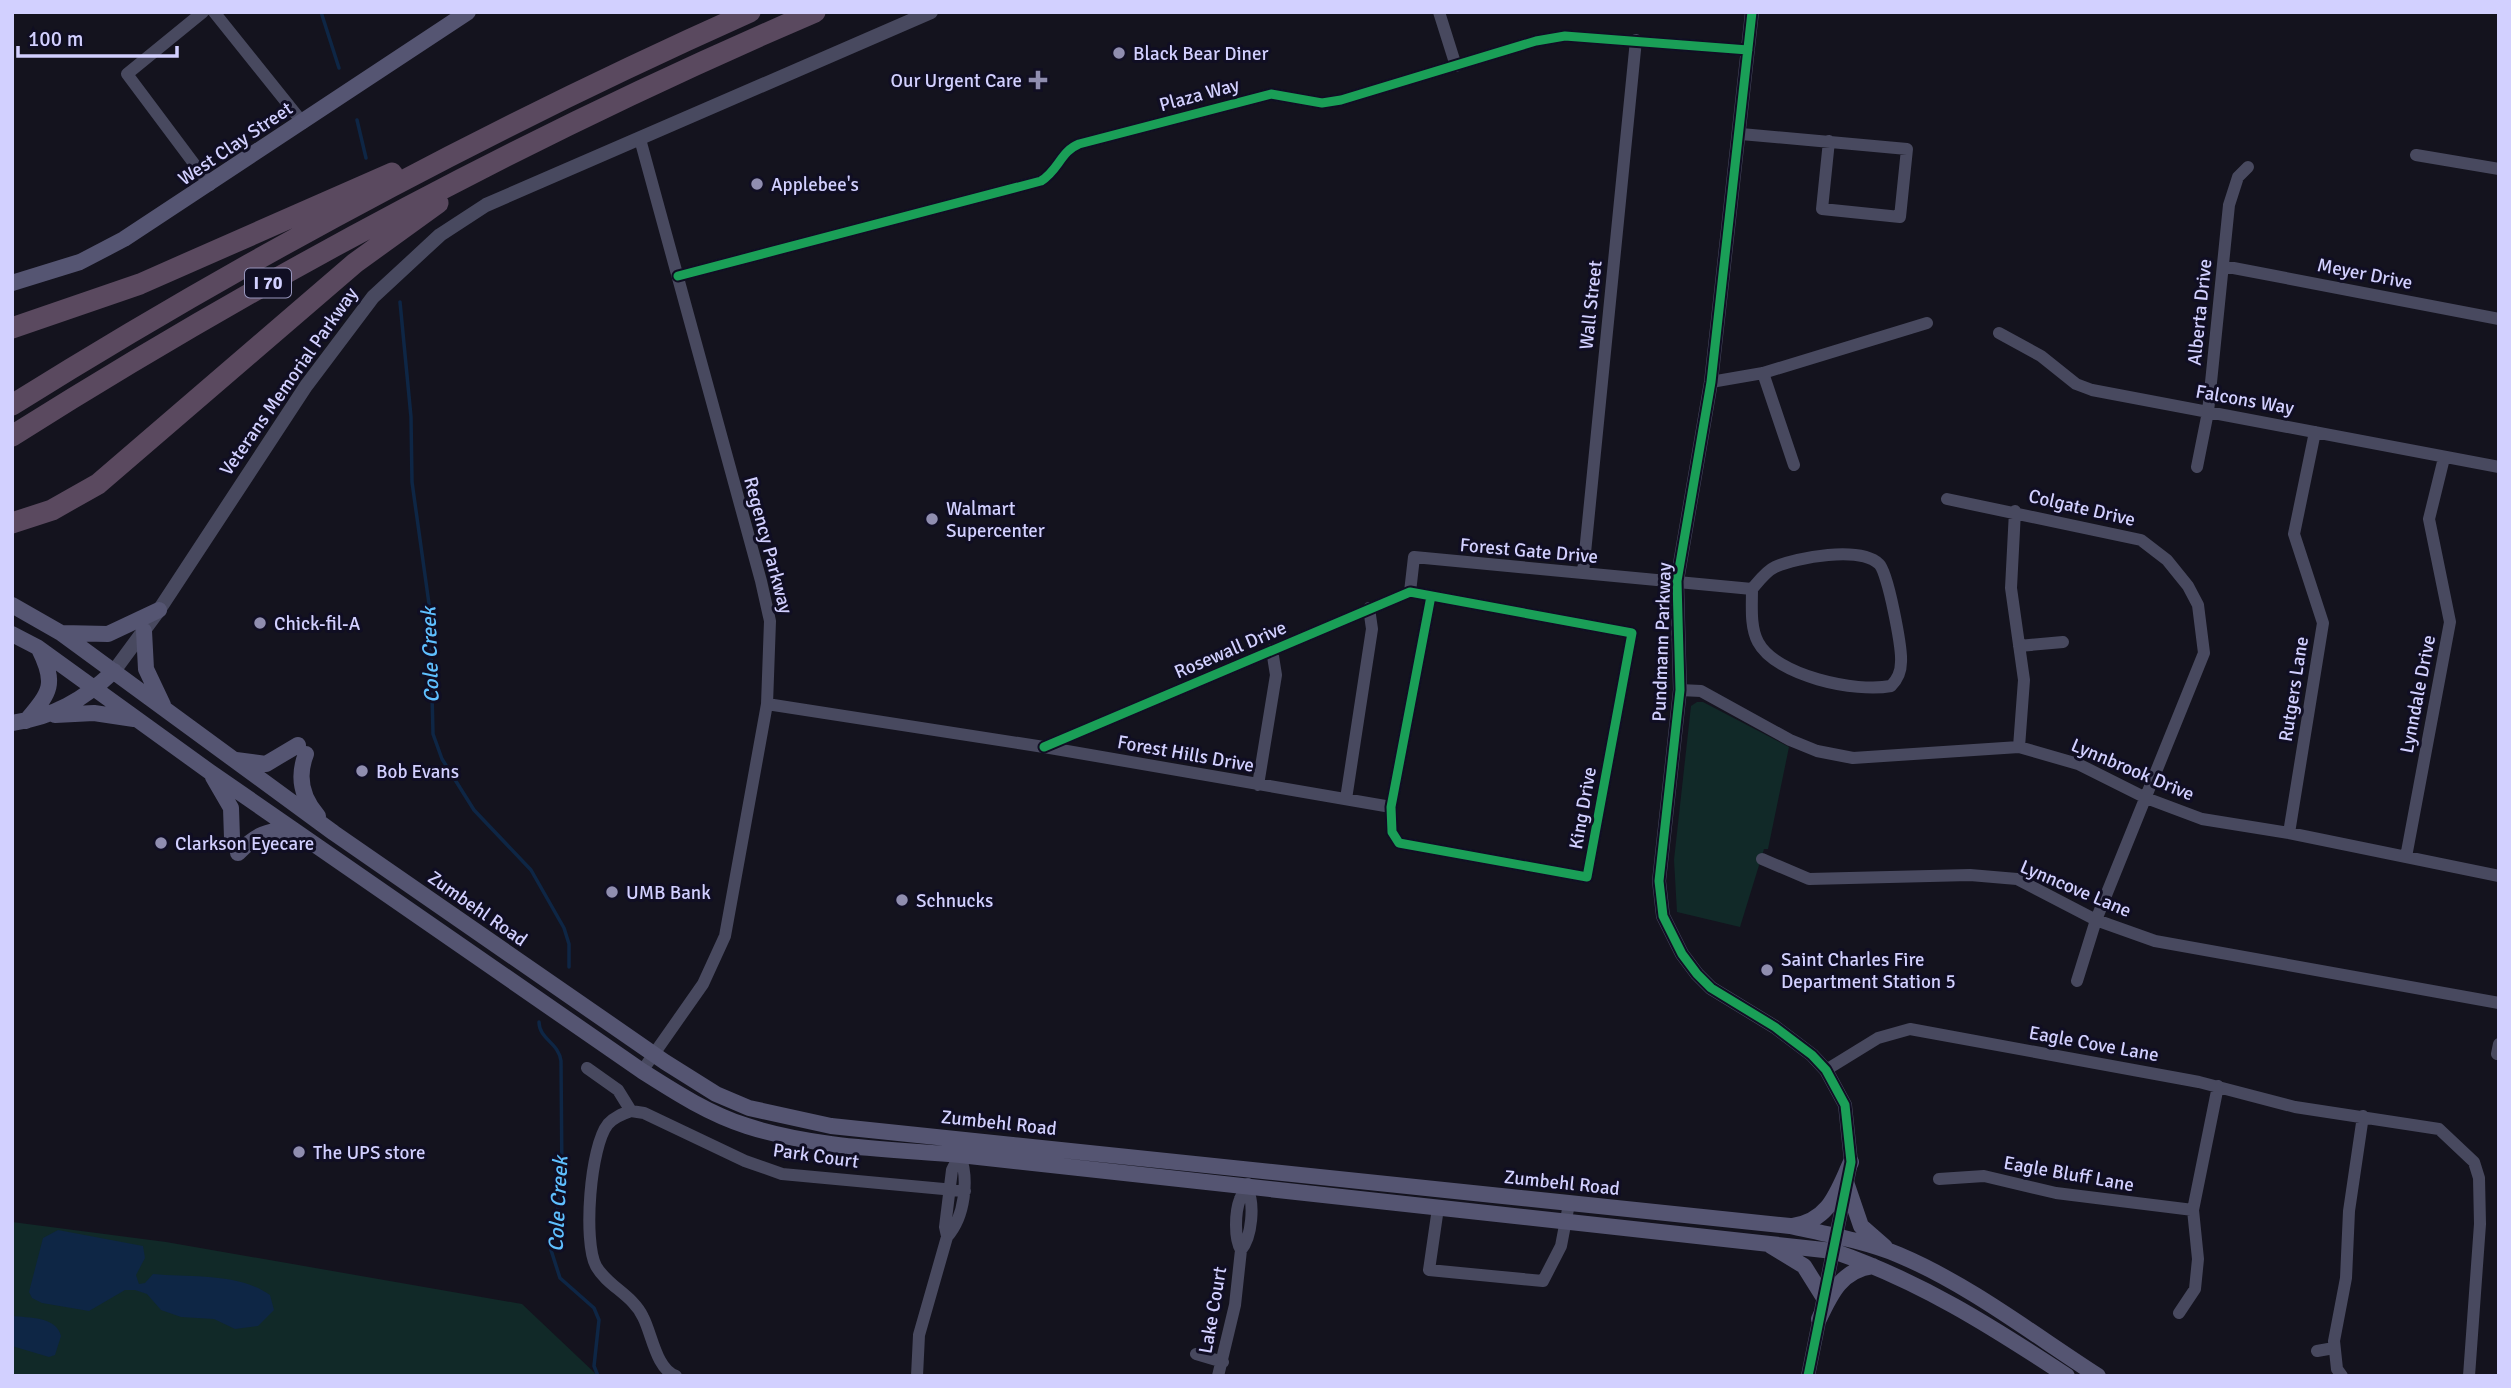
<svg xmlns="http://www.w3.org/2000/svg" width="2511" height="1388" font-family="Signika,sans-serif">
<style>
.green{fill:#112928}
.water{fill:#0e2645}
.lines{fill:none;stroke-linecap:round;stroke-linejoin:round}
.stream{stroke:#0e2645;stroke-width:3.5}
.minor{stroke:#48495f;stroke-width:12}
.tertiary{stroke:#48495f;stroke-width:14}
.secondary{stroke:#555572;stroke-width:16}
.motorway{stroke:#5a495f;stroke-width:21}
.cycleway-casing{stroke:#100e23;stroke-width:13}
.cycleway{stroke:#1a9f57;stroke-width:9}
.poi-dot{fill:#908eb0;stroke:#100e23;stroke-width:2.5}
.labels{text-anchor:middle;stroke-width:6;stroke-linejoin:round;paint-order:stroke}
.shield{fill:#100e23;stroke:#9896bd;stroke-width:2}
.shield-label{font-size:18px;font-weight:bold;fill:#d2d0ff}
.poi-label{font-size:19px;fill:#d2d0ff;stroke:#100e23;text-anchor:start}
.street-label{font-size:19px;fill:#d2d0ff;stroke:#100e23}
.water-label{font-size:21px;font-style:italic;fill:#5fc0ff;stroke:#100e23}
</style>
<rect width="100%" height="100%" fill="#14131e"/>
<!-- green -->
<path class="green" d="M1697 702H1703L1789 747 1768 849H1764L1740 927 1677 912 1674 860 1691 706Z
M12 1222 166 1242 522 1304 598 1376H12Z"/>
<!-- water -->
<path class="water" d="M58 1230 143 1246 145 1258 136 1275 139 1284 145 1283 153 1274C191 1278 237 1272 270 1295L274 1310 258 1326 235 1329 214 1319 181 1317 161 1310 147 1294 135 1290H125L89 1311 42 1303 32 1298 29 1292 43 1238Z
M12 1316C29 1318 56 1316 61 1336L55 1355 49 1357 12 1346Z"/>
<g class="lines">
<!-- stream -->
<path class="stream" d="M321 12 339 68
M357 120 366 158
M400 302 411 417 412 482 430 611 433 734 442 759 474 810 531 870 564 928 569 944V967
M539 1022C539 1039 559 1043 561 1061L562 1181 551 1250 560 1278 594 1308 599 1320 594 1366 598 1376"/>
<!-- minor -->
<path class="minor" d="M203 12 127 74 210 185
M214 12 303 123
M1439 12 1456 66
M1741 134 1907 149 1900 217 1822 209 1829 141
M640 139 761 581 770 621 767 704 725 936 703 984 642 1071
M2416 155 2499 169
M2223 266 2499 319
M678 276 1041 181C1058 171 1061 151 1079 144L1271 94 1322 103 1341 100 1536 41 1565 36 1748 50
M1999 333 2041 356 2076 384 2092 390 2499 467
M1763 373 1794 465
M1711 382 1763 373 1927 323
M2197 467 2208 412 2229 205 2238 177 2248 167
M1947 499 2141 540 2167 560 2188 586 2198 605 2204 653 2096 920 2077 981
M2015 511 2011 588 2024 680 2019 747
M1583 573 1636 40
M1410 592 1414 557 1752 589C1752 606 1750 627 1758 642 1776 676 1856 693 1891 686 1898 679 1901 672 1901 662 1902 648 1888 572 1879 564 1860 546 1797 557 1775 567 1766 571 1758 582 1752 589
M2019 646 2063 642
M1680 690 1701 691 1790 740 1817 751 1853 758 2019 747 2078 764 2146 798 2202 819 2289 833 2499 876
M767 704 1044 747 1391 807
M1044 747 1410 592 1632 633 1587 877 1399 843 1392 832 1391 807 1431 596
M1258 785 1276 675 1272 650
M1346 799 1372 629 1369 608
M2289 833 2323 623 2294 534 2315 432
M2406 857 2450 622 2429 519 2444 458
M1762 859 1809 879 1970 875 2017 879 2096 920 2155 941 2499 1003
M2497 1054 2499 1044
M587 1068 618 1090 631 1111 644 1113 745 1161 782 1174 965 1191
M1826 1070 1878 1038 1910 1029 2199 1082 2295 1107 2439 1129 2474 1162 2479 1178 2480 1224 2469 1376
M631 1111C622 1114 614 1117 608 1124 590 1146 583 1242 596 1266 607 1286 633 1295 643 1317 652 1334 656 1369 676 1376
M1939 1179 1984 1176 2056 1193 2193 1210
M1438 1208 1429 1270 1543 1281 1561 1246 1569 1204
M947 1236 945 1227 952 1170 961 1152
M1241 1250C1234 1238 1235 1212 1240 1199 1242 1193 1246 1190 1248 1184
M2179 1313 2195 1289 2198 1259 2193 1210 2218 1086
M2317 1351 2334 1348
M1196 1354 1223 1362
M917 1376 919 1335 947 1237C965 1217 969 1179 960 1155
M1218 1376 1235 1305 1241 1250C1252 1237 1255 1203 1247 1189
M2342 1376 2337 1369 2334 1341 2346 1278 2349 1211 2363 1116"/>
<!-- tertiary -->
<path class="tertiary" d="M1752 12 1711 382 1677 581 1680 690 1659 881 1663 916 1682 954 1697 974 1711 988 1775 1027 1812 1055 1826 1070 1845 1105 1851 1162 1808 1376
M114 671 159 610 306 386 373 297 440 235 486 205 931 12"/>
<!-- secondary -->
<path class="secondary" d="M12 283 80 262 124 239 468 12
M12 605 61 633 334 833 665 1062 716 1094 749 1108 831 1126 1790 1226C1826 1234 1865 1241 1899 1255 1970 1285 2034 1335 2098 1376
M144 631 146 669 163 705
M62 633 108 634 159 610
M12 634 37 647 210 772 642 1071C675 1092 709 1114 747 1126 816 1148 889 1149 960 1155L1833 1251C1920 1281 1991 1326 2067 1376
M55 715 94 713 134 719
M26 721C50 692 57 685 39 649
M12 723C54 717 83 700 114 671
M306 754C297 777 302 798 318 816
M236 760 266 764 298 745
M213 777 231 808 232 838
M238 853C255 836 269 827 294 832
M1846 1182 1861 1226 1885 1247
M1793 1226C1830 1220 1837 1192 1851 1162
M1771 1246 1804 1266 1824 1298
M1819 1319C1831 1293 1842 1270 1873 1266"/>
<!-- motorway -->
<path class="motorway" d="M12 328 140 284 392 173
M12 405C249 257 495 126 750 12
M12 436C269 274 536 132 815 12
M12 523 52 510 98 484 355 263 438 203"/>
<defs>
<path id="cycleway" d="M1752 12 1711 382 1677 581 1680 690 1659 881 1663 916 1682 954 1697 974 1711 988 1775 1027 1812 1055 1826 1070 1845 1105 1851 1162 1808 1376
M678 276 1041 181C1058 171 1061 151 1079 144L1271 94 1322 103 1341 100 1536 41 1565 36 1748 50
M1044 747 1410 592 1632 633 1587 877 1399 843 1392 832 1391 807 1431 596"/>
</defs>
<!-- cycleway casing -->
<use href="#cycleway" class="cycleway-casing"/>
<!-- cycleway -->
<use href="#cycleway" class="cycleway"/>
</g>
<!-- markers -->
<g class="poi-dot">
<circle cx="1119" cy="53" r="7"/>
<path d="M1034.5 69.5h7v7h7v7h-7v7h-7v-7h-7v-7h7z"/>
<circle cx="757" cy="184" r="7"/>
<circle cx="932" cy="519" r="7"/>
<circle cx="260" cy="623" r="7"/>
<circle cx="362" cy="771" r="7"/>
<circle cx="161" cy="843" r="7"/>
<circle cx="612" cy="892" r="7"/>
<circle cx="902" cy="900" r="7"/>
<circle cx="1767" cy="970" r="7"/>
<circle cx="299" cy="1152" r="7"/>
</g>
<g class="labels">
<!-- shield labels -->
<rect class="shield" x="245" y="268.5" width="46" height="29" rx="5"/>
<g class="shield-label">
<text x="268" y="289">I 70</text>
</g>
<!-- poi labels -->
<g class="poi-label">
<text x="1133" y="60">Black Bear Diner</text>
<text x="1022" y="87" text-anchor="end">Our Urgent Care</text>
<text x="771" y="191">Applebee's</text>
<text x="946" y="515">Walmart<tspan x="946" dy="22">Supercenter</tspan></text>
<text x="274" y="630">Chick-fil-A</text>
<text x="376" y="778">Bob Evans</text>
<text x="175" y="850">Clarkson Eyecare</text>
<text x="626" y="899">UMB Bank</text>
<text x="916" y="907">Schnucks</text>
<text x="1781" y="966">Saint Charles Fire<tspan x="1781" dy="22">Department Station 5</tspan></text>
<text x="313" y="1159">The UPS store</text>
</g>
<!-- street labels -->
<g class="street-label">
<text transform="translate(1199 94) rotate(-15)" y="7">Plaza Way</text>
<text transform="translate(235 143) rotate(-34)" y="7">West Clay Street</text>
<text transform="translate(2365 273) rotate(11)" y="7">Meyer Drive</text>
<text transform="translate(1590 305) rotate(-84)" y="7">Wall Street</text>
<text transform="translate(2199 312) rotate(-84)" y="7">Alberta Drive</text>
<text transform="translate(288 381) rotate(-55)" y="7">Veterans Memorial Parkway</text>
<text transform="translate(2245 399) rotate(10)" y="7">Falcons Way</text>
<text transform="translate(2082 507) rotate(13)" y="7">Colgate Drive</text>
<text transform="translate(769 545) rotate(75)" y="7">Regency Parkway</text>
<text transform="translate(1529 550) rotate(5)" y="7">Forest Gate Drive</text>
<text transform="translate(1661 642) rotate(-88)" y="7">Pundmann Parkway</text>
<text transform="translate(1230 649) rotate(-23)" y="7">Rosewall Drive</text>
<text transform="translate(2293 689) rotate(-81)" y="7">Rutgers Lane</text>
<text transform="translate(2417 694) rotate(-79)" y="7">Lynndale Drive</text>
<text transform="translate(1186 753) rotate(10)" y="7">Forest Hills Drive</text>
<text transform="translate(2133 769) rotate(23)" y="7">Lynnbrook Drive</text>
<text transform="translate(1582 808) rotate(-80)" y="7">King Drive</text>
<text transform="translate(2076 888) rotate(23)" y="7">Lynncove Lane</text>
<text transform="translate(478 908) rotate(35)" y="7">Zumbehl Road</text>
<text transform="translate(2094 1043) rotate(10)" y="7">Eagle Cove Lane</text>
<text transform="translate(999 1122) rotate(6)" y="7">Zumbehl Road</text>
<text transform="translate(816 1155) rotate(8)" y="7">Park Court</text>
<text transform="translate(2069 1173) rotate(10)" y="7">Eagle Bluff Lane</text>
<text transform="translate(1562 1182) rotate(6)" y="7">Zumbehl Road</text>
<text transform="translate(1212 1310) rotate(-80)" y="7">Lake Court</text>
</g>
<!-- water labels -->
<g class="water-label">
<text transform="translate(430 655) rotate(-92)" y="7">Cole Creek</text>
<text transform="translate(558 1204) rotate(-87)" y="7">Cole Creek</text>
</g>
</g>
<!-- border -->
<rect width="2511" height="1388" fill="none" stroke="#d2d0ff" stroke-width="28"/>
<!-- scale -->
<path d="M18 46v10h159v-10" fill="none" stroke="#d2d0ff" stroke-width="3.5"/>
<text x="28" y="46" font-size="21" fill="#d2d0ff" stroke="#100e23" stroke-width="5" paint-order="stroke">100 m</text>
</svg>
